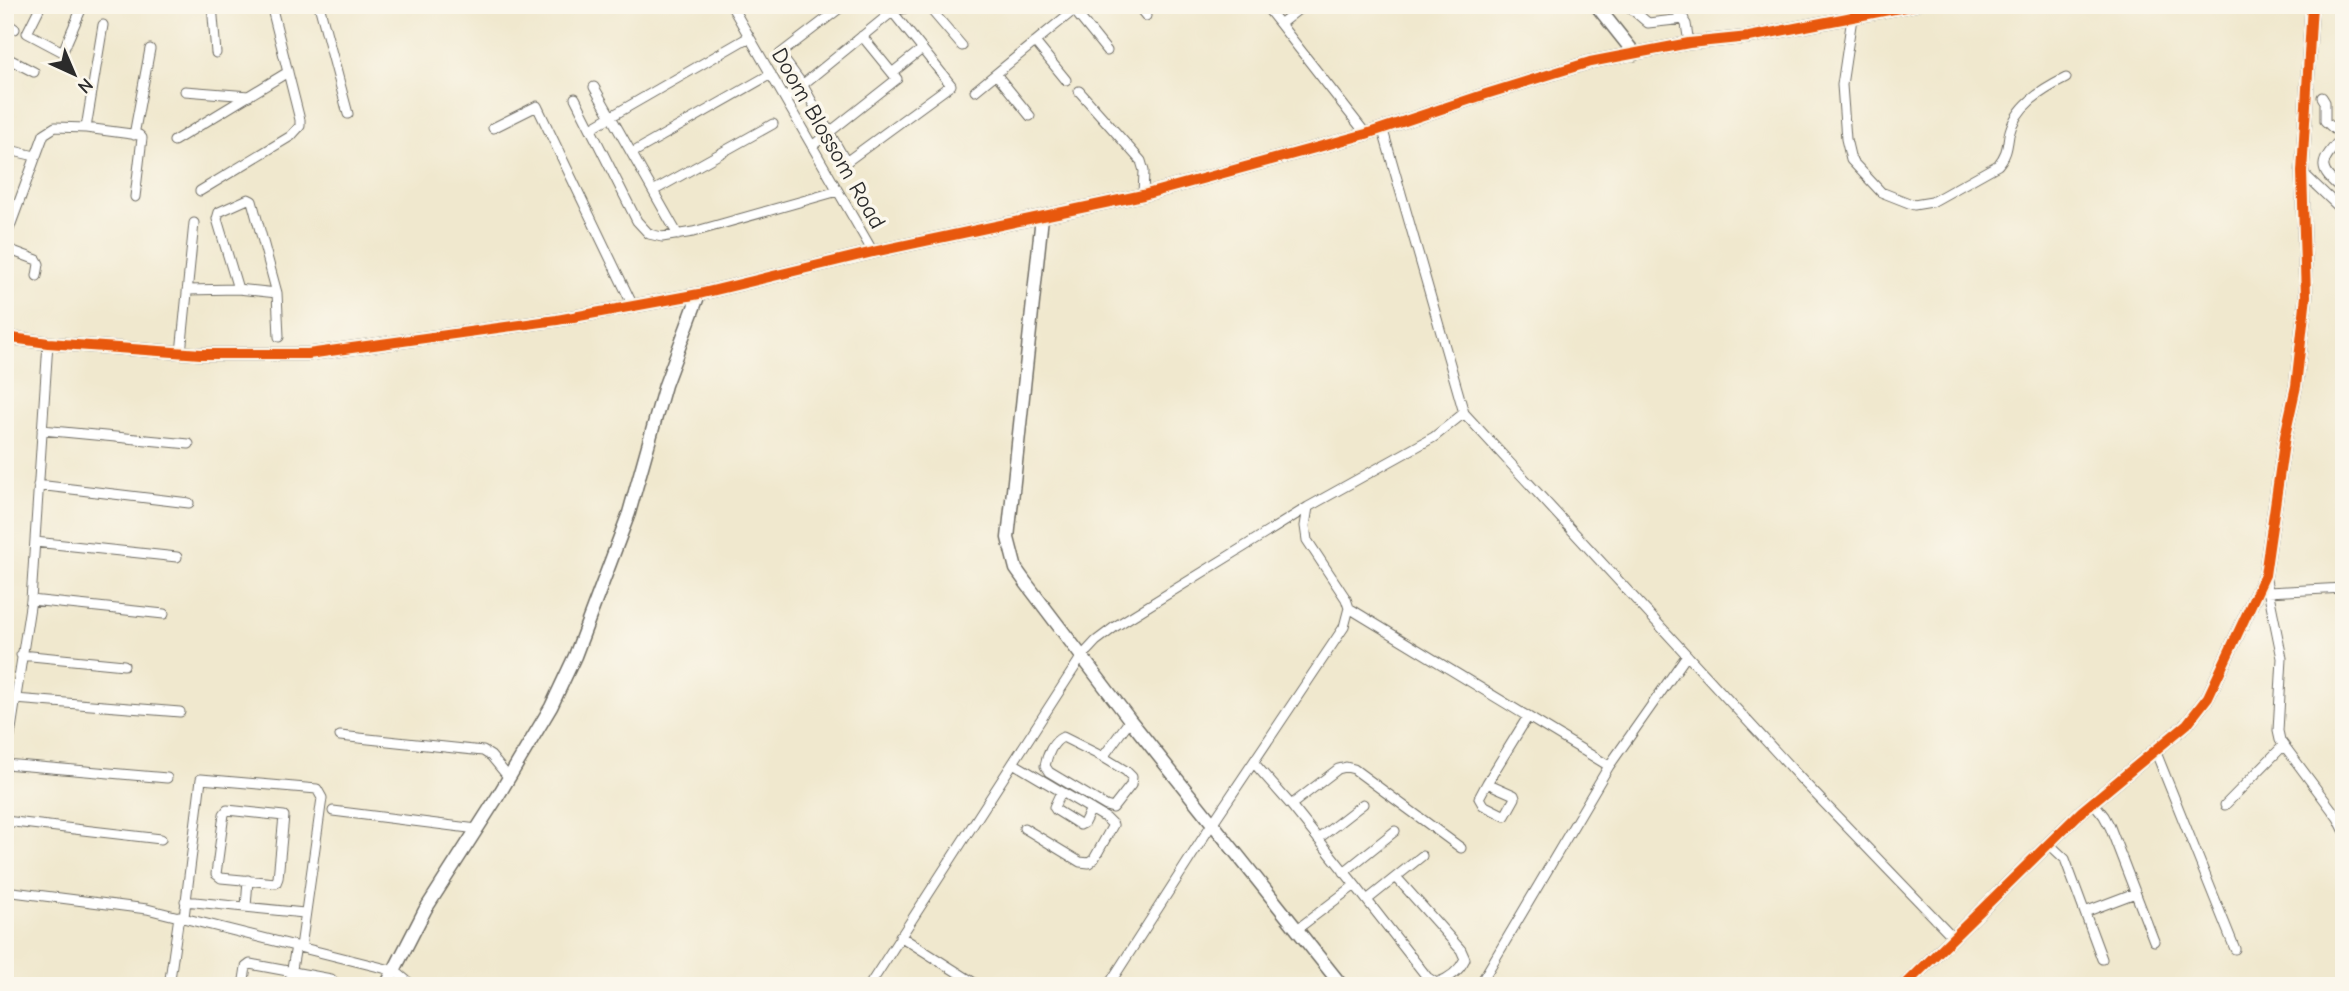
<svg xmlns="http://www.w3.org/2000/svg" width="2349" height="991" font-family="'Comic Neue',sans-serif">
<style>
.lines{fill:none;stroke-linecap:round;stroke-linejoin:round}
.minor-casing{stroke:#706d64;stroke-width:11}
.tertiary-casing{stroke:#706d64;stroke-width:15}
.minor{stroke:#fff;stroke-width:9}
.tertiary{stroke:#fff;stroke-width:12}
.cycleway-casing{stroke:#fbf7ec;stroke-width:15}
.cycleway{stroke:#e8590c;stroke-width:10}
.labels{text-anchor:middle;stroke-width:7;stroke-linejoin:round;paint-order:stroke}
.street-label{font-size:23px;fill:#2b2b2b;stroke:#fbf7ec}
</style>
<rect width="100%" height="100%" fill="#fbf7ec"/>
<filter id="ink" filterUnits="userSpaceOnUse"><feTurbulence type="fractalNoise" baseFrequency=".0143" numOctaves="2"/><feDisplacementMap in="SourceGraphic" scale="14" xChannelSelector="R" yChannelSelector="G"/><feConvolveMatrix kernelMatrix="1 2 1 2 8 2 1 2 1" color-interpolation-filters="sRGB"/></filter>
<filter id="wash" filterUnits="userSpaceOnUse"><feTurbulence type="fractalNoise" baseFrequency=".00686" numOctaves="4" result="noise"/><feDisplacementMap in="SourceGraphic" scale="28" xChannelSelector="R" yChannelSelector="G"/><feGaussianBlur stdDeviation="1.57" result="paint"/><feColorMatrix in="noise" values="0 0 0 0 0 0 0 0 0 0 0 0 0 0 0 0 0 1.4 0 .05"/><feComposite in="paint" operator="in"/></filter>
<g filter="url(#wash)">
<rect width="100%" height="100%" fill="#f0e8ce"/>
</g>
<g filter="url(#ink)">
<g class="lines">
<defs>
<path id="minor" d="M41 5 27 33 61 51 64 49 83 5
M212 5 216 53
M319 5 348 114
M731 5 873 252
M844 5 780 54 802 84 846 162 951 85 887 5
M891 5 903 9 913 5
M927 5 962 46
M1137 5 1146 16
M1265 5 1280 24 1304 5
M1627 5 1648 23 1684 19
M1673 5 1686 24 1689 43
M1842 5 1852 18 1842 85 1846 139 1851 160 1881 192 1914 205 1932 202 1998 165C2007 154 2007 148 2009 135 2015 106 2042 90 2066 78
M1074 10 1107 51
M5 22 15 29
M1280 24 1366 134
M1035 42 1066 80
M5 57 34 72
M892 73 922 49
M996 74 1030 116
M594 87 678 235
M185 91 249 96
M975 91 1080 5
M1079 91 1141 161 1144 171 1143 195
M2322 97 2325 102V121L2344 138
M575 98 637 221 649 234 662 237 693 232 838 191
M785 99 892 12
M86 128 139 135 142 138 135 197
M493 128 537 106 633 306
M591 128 749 37
M134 135 150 49
M2342 137C2319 164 2316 168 2344 191
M174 141 288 72
M812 146 897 79 862 36
M5 149 35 156
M632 153 771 74
M2302 172 2344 212
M200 191 291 136 300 126V120L271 5
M653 191 773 124
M5 240 44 134 55 127 86 128 103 25
M5 248 37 260 39 264 37 276
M238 289 217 219 219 212 248 199 252 201 277 293
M187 290 238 289 277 293 279 337
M181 353 194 223
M1464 413 1802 780 1953 937
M42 430 189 444
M38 485 189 503
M35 542 177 557
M2265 575 2282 658 2278 731 2280 740 2338 818 2344 830
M2268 592 2344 588
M31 600 164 614
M1349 608 1609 766 1479 986
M21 655 124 665
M15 699 180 712
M340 736 483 751 491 756 509 778
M2155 750 2235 949
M1103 757 1063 737C1053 741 1047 755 1045 766L1049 772 1106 806 1113 808 1131 785 1132 777 1126 771 1103 757 1130 720
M1013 763 1106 818 1113 825 1094 859 1089 863 1080 862 1024 828
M1254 763 1291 805
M5 764 167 778
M1609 766 1687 655
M5 768 31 600 48 343
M1487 783 1514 795 1515 798 1505 816 1483 805 1479 798 1487 783 1527 718
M1061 792 1054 807 1056 810 1080 825 1084 823 1091 809
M2093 802 2104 816 2110 827 2154 941
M2225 805 2283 746
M227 810 284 816 278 878 276 883 221 878 216 874 224 814Z
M333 811 477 829
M5 821 161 839
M1318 839 1363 804
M2049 844 2065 859 2102 959
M1344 872 1395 831
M1355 885 1291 805 1338 769 1346 767 1354 769 1461 848
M5 891 147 909 395 971 413 986
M1367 900 1422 856
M185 901 304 913
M246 907 248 880
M2085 912 2135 893
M184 917 201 779 317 789 322 798 301 947
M1296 930 1355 885 1427 977 1436 983C1449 979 1459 971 1465 959L1461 950 1397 878
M900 936 979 986
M169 986 179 916
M243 986 246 967 250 964 331 979 334 982 333 986
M289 986 296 946
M869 986 1082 656 1096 641 1116 626 1308 507
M1108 986 1212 824 1344 627 1349 608 1346 599 1307 540 1305 526 1308 507 1434 437 1464 413 1382 127"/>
<path id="tertiary" d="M1596 5 1635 54
M1042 217 1008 538 1016 569 1026 583 1130 720 1342 986
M5 337 48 343 201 354H308L557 320 699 294 873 252 1143 195 1366 134 1486 94 1590 62 1689 43 1749 37 1915 5
M386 986 425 910 498 796 551 707 575 656 629 513 665 385 699 294
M1904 986 2082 811 2187 724 2208 697 2265 575 2285 436 2296 386 2306 296 2302 172 2312 5"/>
</defs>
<!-- minor casing -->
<use href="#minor" class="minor-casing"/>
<!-- tertiary casing -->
<use href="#tertiary" class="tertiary-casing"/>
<!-- minor -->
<use href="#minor" class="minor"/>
<!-- tertiary -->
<use href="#tertiary" class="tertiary"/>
<defs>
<path id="cycleway" d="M5 337 48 343 201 354H308L557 320 699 294 873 252 1143 195 1366 134 1486 94 1590 62 1689 43 1749 37 1915 5
M1904 986 2082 811 2187 724 2208 697 2265 575 2285 436 2296 386 2306 296 2302 172 2312 5"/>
</defs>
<!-- cycleway casing -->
<use href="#cycleway" class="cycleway-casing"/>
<!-- cycleway -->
<use href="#cycleway" class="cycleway"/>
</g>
</g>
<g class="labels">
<!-- street labels -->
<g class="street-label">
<text transform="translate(829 138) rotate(60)" y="8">Doom Blossom Road</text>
</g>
</g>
<!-- margin -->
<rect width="2349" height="991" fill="none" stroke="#fbf7ec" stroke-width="28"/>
<!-- north arrow -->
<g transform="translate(74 74) rotate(136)" stroke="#fbf7ec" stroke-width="5" paint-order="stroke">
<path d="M0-5L12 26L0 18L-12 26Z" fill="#2b2b2b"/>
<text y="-10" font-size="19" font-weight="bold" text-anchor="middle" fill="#2b2b2b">N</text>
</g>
</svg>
